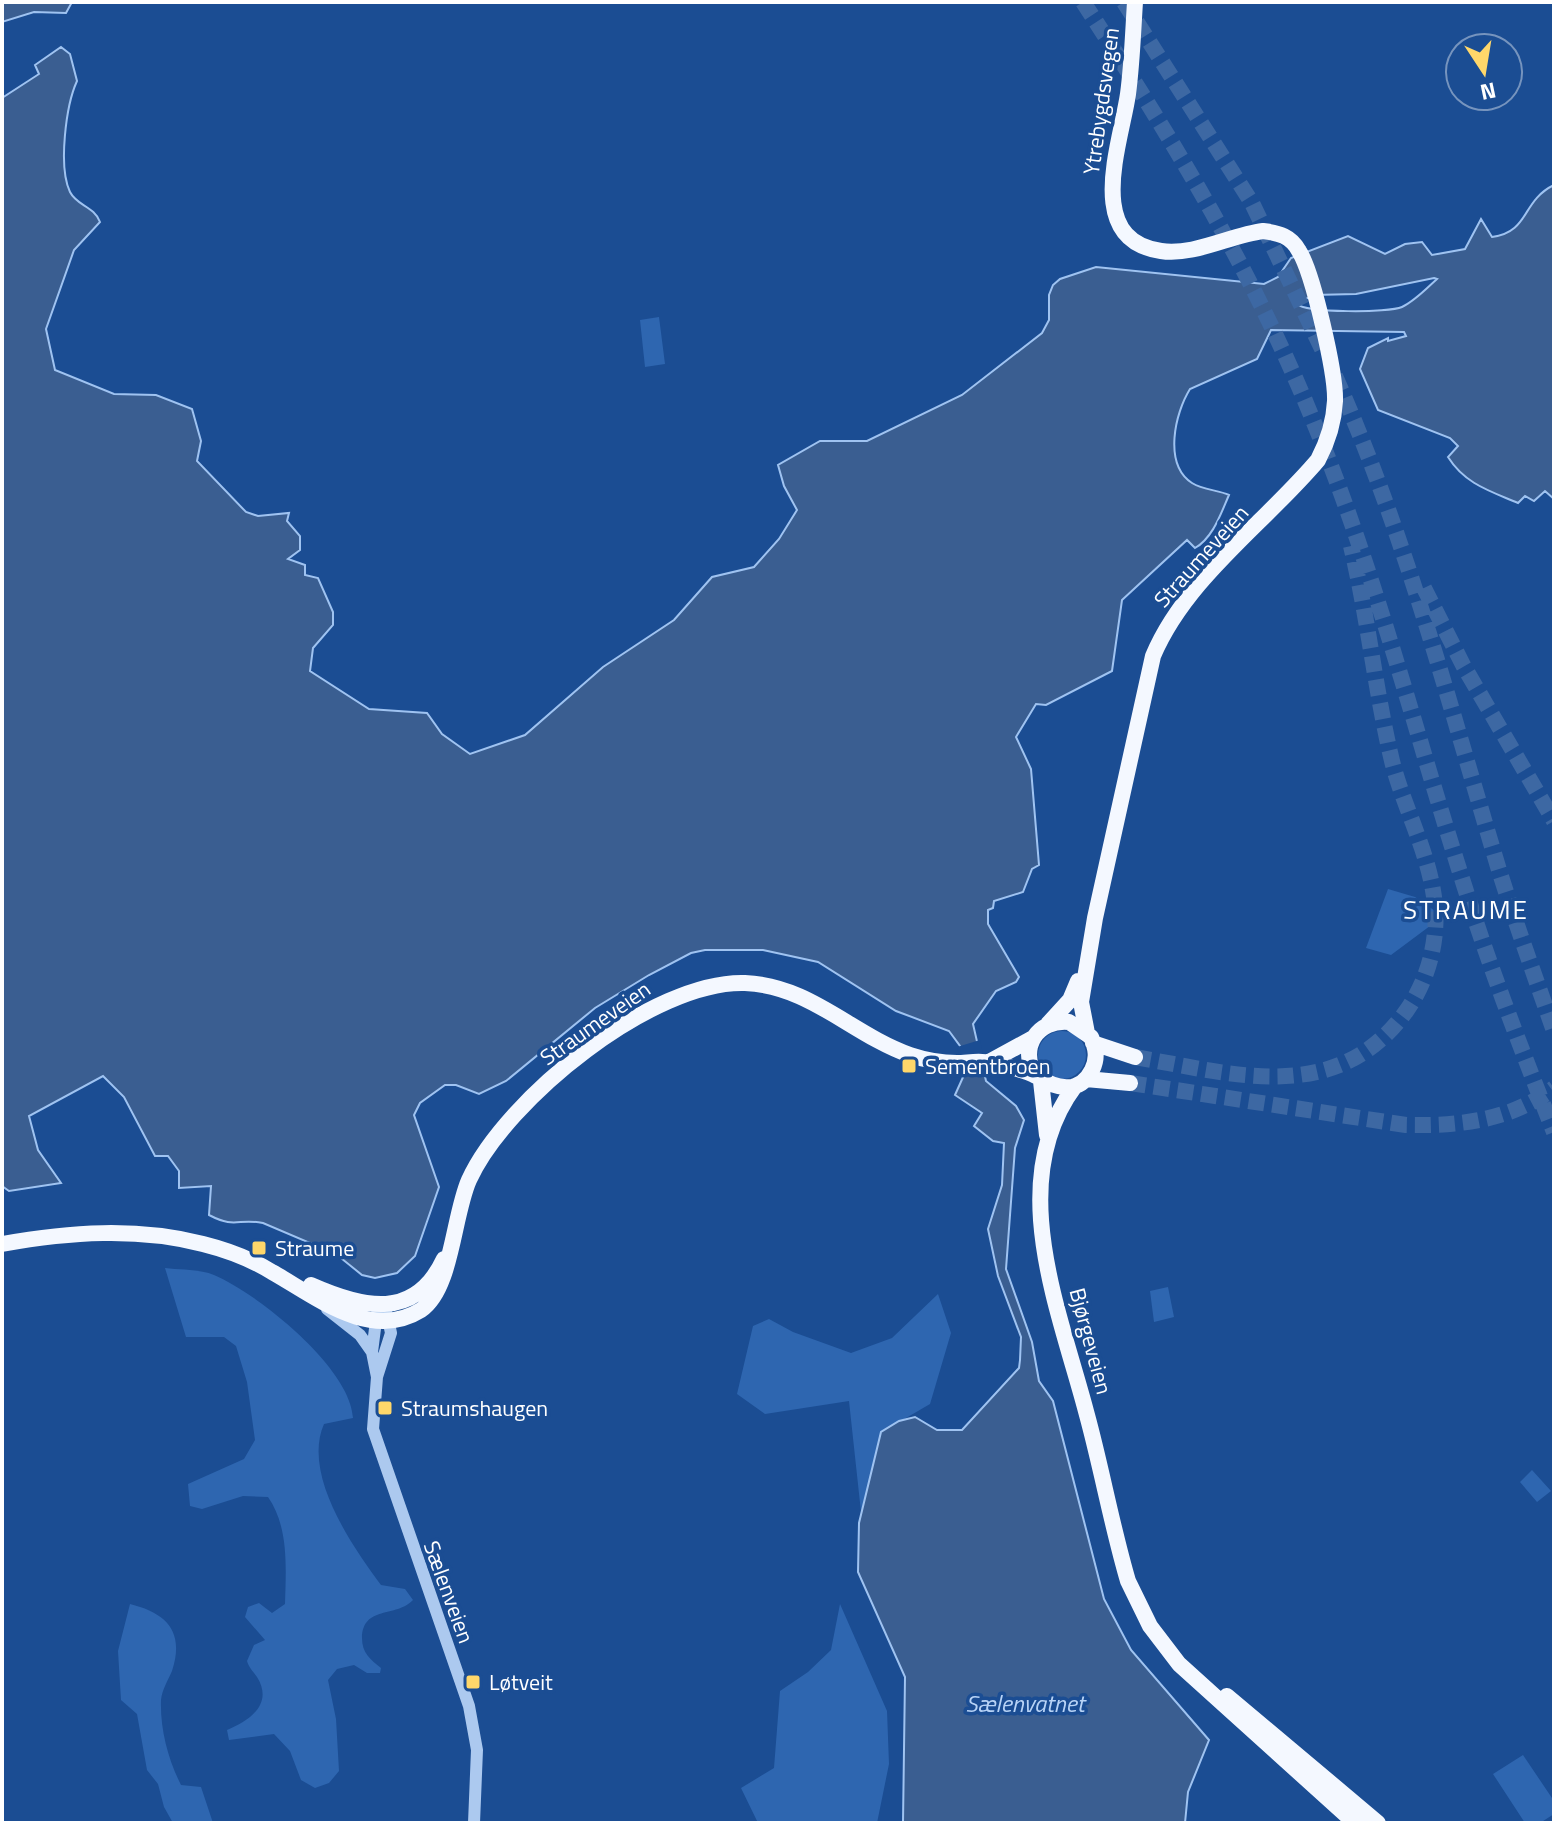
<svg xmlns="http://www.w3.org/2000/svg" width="1556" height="1825" font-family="'Titillium Web',sans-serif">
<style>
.green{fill:#2e66b0}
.water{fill:#3a5e91;stroke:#9fc3f1;stroke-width:2;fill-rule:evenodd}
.pier{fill:#1b4d93}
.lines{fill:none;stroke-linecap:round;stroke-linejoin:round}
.primary-tunnel{stroke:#3d68a3;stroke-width:16;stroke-dasharray:16 8;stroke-linecap:butt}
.tertiary{stroke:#acc9ef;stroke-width:12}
.primary{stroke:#f4f8ff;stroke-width:16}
.poi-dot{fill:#ffd76a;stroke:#1b4d93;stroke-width:3}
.labels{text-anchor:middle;stroke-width:7;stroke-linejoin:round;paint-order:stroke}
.street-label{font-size:22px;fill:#fff;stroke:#1b4d93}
.poi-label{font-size:22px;fill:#fff;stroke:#1b4d93;text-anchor:start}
.water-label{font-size:24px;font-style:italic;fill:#b8d3f6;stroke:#1b4d93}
.quarter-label{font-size:26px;letter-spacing:2px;fill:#fff;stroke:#1b4d93}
</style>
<rect width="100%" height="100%" fill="#1b4d93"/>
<!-- green -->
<path class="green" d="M659 317 665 364 645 367 640 320Z
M1388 889 1415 897 1438 913V920L1391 955 1366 948Z
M1038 1055a24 24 0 1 1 48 0a24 24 0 1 1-48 0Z
M165 1268C181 1270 200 1269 214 1275 257 1293 351 1368 353 1418L324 1424C302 1474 352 1546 381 1585L405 1589 413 1600C396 1618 363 1605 362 1638 362 1653 370 1659 381 1668L380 1673H367L354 1665 337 1669 328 1680 336 1719 339 1771 329 1783 315 1788 301 1780 290 1751 274 1734 229 1740 227 1730C249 1721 274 1704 257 1677 253 1671 249 1668 247 1661L254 1645 265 1640 245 1617 248 1607 259 1603 272 1613 285 1604C286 1568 289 1527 268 1497L243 1496 202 1509 190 1506 188 1484 244 1459 255 1440 247 1382 236 1346 224 1337H186Z
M1168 1287 1174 1317 1154 1322 1150 1291Z
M938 1294 951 1333 930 1404 882 1432 861 1512 849 1401 765 1414 737 1394 753 1326 769 1319 793 1332 851 1353 892 1338Z
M1532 1470 1551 1491 1537 1502 1520 1482Z
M130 1604C166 1613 185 1631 172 1671 168 1680 162 1690 161 1700 160 1729 168 1759 181 1785L201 1787 213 1823H173L164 1807 158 1784 147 1770 137 1714 121 1700 118 1651Z
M840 1604 887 1711 889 1764 877 1823H758L741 1788 774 1768 780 1691 808 1672 831 1650Z
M1523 1755 1554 1801V1814L1540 1823H1525L1493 1774Z"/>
<!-- water -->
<path class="water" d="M2 2H72L66 13 34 12 2 22Z
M61 47 70 54 77 81C66 105 58 167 70 192 77 206 94 206 100 222L74 250 46 329 55 370 114 394 156 395 192 409 201 441 197 461 246 512 258 516 289 513 287 521 300 536V550L288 559 305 565V575L318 578 333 612V625L313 648 310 671 369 709 427 713 442 734 470 754 525 735 603 667 674 620 712 577 754 567 779 539 797 510 784 486 778 465 820 441H867L962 395 1042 333 1049 320V295L1053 285 1060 279 1096 267 1264 284 1278 277 1291 258 1348 236 1385 254 1405 244 1422 242 1432 255 1465 249 1481 219 1492 237C1530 232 1521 201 1554 185V499L1545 491 1534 501 1525 496 1518 503C1490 491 1465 484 1448 457L1458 446 1450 438 1378 410 1360 369 1368 348 1388 338V341L1406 336 1404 332 1271 330 1257 359 1190 389C1175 413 1163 464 1192 483 1203 490 1218 490 1229 495 1221 513 1213 538 1195 548L1187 540 1122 600 1112 671 1046 705 1036 704 1016 737 1031 769 1039 865 1032 869 1023 892 994 901 993 908 988 910V924L1019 977 1016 982 996 991 973 1024 986 1081 1016 1106 1024 1120 1015 1148 1006 1269 1032 1342 1039 1381 1053 1401 1104 1599 1131 1650 1209 1740 1188 1792 1185 1823H903L905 1677 858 1572 859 1523 881 1432 899 1421 915 1417 937 1430H962L1019 1368 1020 1360 1021 1337 998 1276 988 1229 1002 1185 1004 1143 993 1141 974 1126 982 1113 955 1095 964 1075 960 1046 949 1031 896 1011 818 962 763 950H705L691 953 649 975 595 1008 506 1081 479 1094 456 1085H445L420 1103 414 1115 439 1187 415 1256 397 1273 375 1278 362 1275 336 1254 263 1223C237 1218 236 1229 209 1215L211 1186 179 1188V1171L168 1156H155L124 1097 103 1076 29 1116 38 1150 61 1183 9 1191 2 1186V98L39 74 35 65ZM1434 278 1437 279C1427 288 1415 301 1402 307 1389 313 1306 313 1297 304L1313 295 1356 294Z"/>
<!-- pier -->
<path class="pier" d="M980 1040 988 1077 964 1075 957 1047Z"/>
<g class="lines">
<!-- primary-tunnel -->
<path class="primary-tunnel" d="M1083 2C1174 141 1255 275 1317 430 1377 579 1416 735 1465 888 1491 971 1522 1051 1554 1132
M1124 2 1252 203 1325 355
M1335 376C1406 535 1449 704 1499 870 1516 924 1535 977 1554 1031
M1424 588 1463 665 1554 821
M1135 1057C1234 1074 1338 1107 1407 1010 1428 980 1438 942 1435 906 1431 856 1404 809 1392 761 1375 690 1368 617 1351 546
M1130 1083 1406 1125C1459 1126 1510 1121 1554 1088"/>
<!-- tertiary -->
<path class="tertiary" d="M327 1309 360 1335 372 1352
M387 1314 391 1333 377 1377 373 1429 469 1706 477 1750 474 1823
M377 1377 372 1352 377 1313"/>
<!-- primary -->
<path class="primary" d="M1048 1024 1070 1000 1078 981
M1087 1033 1081 1002 1095 918 1153 656C1186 578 1264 524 1318 460 1328 441 1334 422 1335 401 1336 374 1313 273 1299 251 1291 236 1279 233 1263 231 1231 235 1194 256 1161 251 1083 240 1121 143 1128 94 1132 64 1133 33 1135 2
M1093 1043 1135 1057
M989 1062 1033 1038
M1086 1079 1130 1083
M1041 1081 1047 1135
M1075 1086C1003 1182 1061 1314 1087 1415 1102 1470 1112 1527 1128 1581L1150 1626 1179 1664 1355 1823
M2 1244C69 1232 137 1227 203 1244 227 1250 251 1259 272 1272 315 1296 370 1342 421 1310 452 1289 453 1216 469 1180 506 1099 653 980 745 983 811 986 851 1034 910 1055 925 1060 941 1063 957 1063 967 1063 980 1060 990 1063 1003 1066 1024 1069 1036 1076 1055 1088 1079 1096 1092 1070 1098 1058 1096 1048 1091 1037L1069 1022C1037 1019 1019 1048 1035 1075
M311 1285C363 1308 415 1321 444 1259
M1227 1696 1378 1823"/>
</g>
<!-- markers -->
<g class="poi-dot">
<rect x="901" y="1058" width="16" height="16" rx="4"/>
<rect x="251" y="1240" width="16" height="16" rx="4"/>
<rect x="377" y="1400" width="16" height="16" rx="4"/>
<rect x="465" y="1674" width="16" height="16" rx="4"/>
</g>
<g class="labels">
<!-- street labels -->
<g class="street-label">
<text transform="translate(1101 101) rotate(-82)" y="8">Ytrebygdsvegen</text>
<text transform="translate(1201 556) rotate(-48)" y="8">Straumeveien</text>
<text transform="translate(595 1023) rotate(-35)" y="8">Straumeveien</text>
<text transform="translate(1091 1341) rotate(75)" y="8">Bjørgeveien</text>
<text transform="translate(449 1592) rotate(70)" y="8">Sælenveien</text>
</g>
<!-- poi labels -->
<g class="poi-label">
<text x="925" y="1074">Sementbroen</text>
<text x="275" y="1256">Straume</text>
<text x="401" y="1416">Straumshaugen</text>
<text x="489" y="1690">Løtveit</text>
</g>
<!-- water labels -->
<g class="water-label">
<text x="1025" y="1712">Sælenvatnet</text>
</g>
<!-- quarter labels -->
<g class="quarter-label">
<text x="1466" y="919">STRAUME</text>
</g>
</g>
<!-- border -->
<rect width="1556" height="1825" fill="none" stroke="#ffffff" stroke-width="8"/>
<!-- north arrow -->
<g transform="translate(1484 72) rotate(168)"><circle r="38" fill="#1b4d93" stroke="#7694be" stroke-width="2"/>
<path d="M0-6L14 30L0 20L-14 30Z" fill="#ffd76a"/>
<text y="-12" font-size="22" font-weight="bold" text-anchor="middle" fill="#ffffff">N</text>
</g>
</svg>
